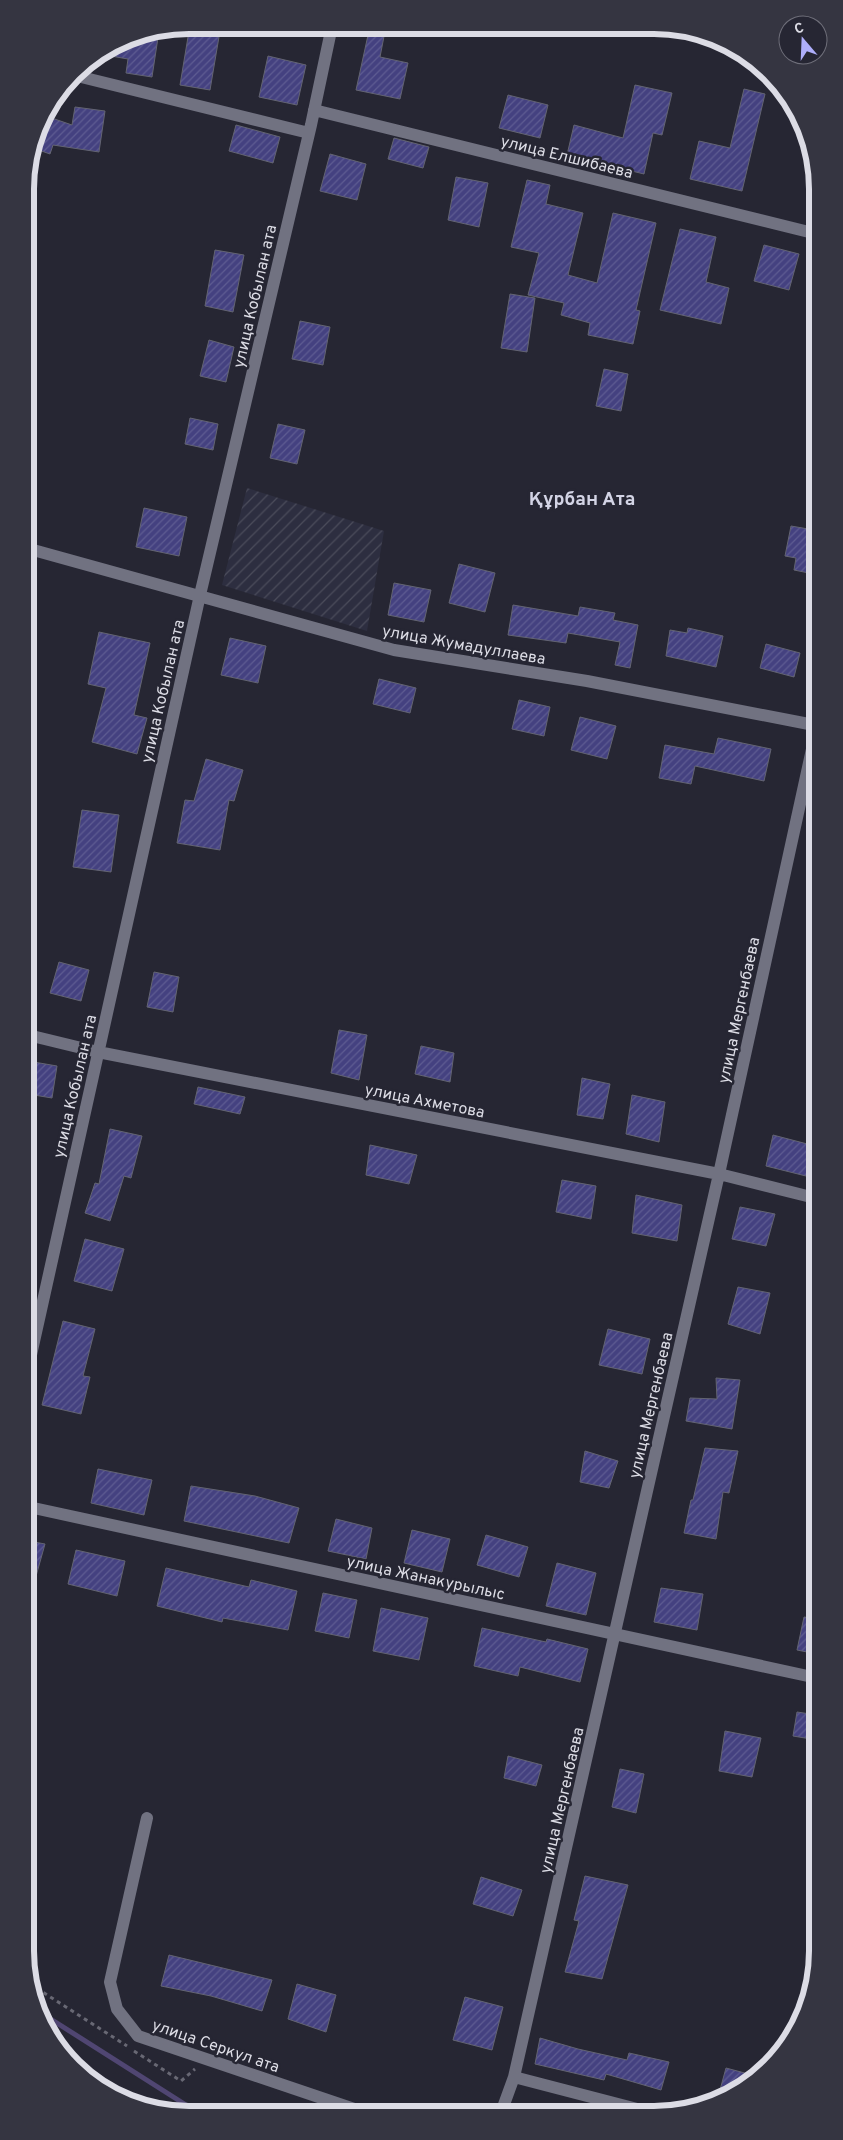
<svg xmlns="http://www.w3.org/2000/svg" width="843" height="2140" font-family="Overpass,sans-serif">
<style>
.industrial{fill:url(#industrial-furrows)}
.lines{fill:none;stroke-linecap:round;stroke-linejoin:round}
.stream{stroke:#504672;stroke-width:5}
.building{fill:url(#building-hatch);stroke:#636472}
.path{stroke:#686874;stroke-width:3;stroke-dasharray:4 4;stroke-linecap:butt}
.street{stroke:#717281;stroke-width:12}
.labels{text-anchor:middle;stroke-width:5;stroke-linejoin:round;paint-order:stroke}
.street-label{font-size:16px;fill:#dcdce5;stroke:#262633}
.quarter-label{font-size:19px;font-weight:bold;fill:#d3d4e5;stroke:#262633}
.rim{fill:none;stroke:#dcdce5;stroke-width:6}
</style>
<defs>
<pattern id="industrial-furrows" width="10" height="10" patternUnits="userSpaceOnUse" patternTransform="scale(1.25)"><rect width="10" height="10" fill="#2d2e40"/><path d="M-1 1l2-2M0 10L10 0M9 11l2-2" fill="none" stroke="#4b4c5b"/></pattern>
<pattern id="building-hatch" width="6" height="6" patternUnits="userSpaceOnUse" patternTransform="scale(1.25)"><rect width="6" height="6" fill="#444180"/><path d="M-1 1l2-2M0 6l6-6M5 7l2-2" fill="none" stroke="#5e5c92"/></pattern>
</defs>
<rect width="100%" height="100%" fill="#262633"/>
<!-- industrial -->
<path class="industrial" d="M247 488 384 531 367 631 222 585Z"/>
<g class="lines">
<!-- stream -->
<path class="stream" d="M38 2011 197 2112"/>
</g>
<!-- building -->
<path class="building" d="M190 25H221L210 90 180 85Z
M370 26H386L380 57 408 63 400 99 356 90Z
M159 31 152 77 126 73 128 59 99 54 126 37Z
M268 56 306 65 297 105 259 97Z
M635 85 672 93 662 135 653 133 644 174 567 155 574 125 623 138Z
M744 89 765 94 742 191 690 179 699 141 730 148Z
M508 95 548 105 540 138 499 128Z
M75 107 105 111 99 152 53 145 50 154 33 148 43 115 72 125Z
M236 125 280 137 273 163 229 151Z
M394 138 429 147 423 168 388 159Z
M330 154 366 164 357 200 320 191Z
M456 177 488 183 479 227 448 220Z
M527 180 550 185 546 204 583 213 568 275 597 283 613 213 656 223 636 310 640 311 633 344 588 335 590 323 561 315 564 303 528 295 539 253 511 247Z
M680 229 716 237 706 282 729 288 721 324 660 310Z
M764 245 799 254 789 290 754 281Z
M215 250 244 255 233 312 205 306Z
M510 294 535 298 527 352 501 348Z
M300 321 330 327 323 365 292 359Z
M209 340 234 347 226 382 200 376Z
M604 369 628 374 621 411 596 406Z
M190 418 218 424 213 450 185 444Z
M278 424 305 430 297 464 270 458Z
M144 508 187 517 179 556 136 547Z
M791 526 814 530V574L794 570 796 558 785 556Z
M459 564 495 573 485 612 449 603Z
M394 583 431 590 424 622 388 615Z
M513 605 578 616 580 607 615 613 613 620 638 625 630 668 615 665 620 642 568 633 566 643 508 635Z
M688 628 723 636 716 667 666 656 670 630 687 633Z
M99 632 150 643 134 715 147 718 137 754 92 742 106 688 88 684Z
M230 638 266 646 258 683 221 675Z
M766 644 800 653 794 677 760 668Z
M379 679 416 688 410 713 373 704Z
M519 700 550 707 544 736 512 729Z
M580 717 616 726 607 759 571 750Z
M718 738 771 749 764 781 695 766 691 784 659 778 665 745 714 754Z
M206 759 243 770 234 801 229 800 220 850 177 843 185 800 194 801Z
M82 810 119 815 111 872 73 867Z
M59 962 89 970 81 1001 50 993Z
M154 972 179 977 173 1012 147 1007Z
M339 1030 367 1035 359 1080 331 1073Z
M421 1046 454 1053 450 1082 415 1074Z
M28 1061 57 1066 52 1098 28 1094Z
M582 1078 610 1084 603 1119 577 1115Z
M198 1087 245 1097 240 1114 194 1104Z
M632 1095 665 1102 659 1142 626 1134Z
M110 1129 142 1136 131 1178 124 1176 110 1221 85 1213 95 1183 99 1184Z
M773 1135 815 1146 814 1178 766 1166Z
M370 1145 417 1155 409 1184 366 1175Z
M562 1180 596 1186 591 1219 556 1212Z
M636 1195 682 1205 677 1241 632 1233Z
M740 1207 775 1214 766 1246 732 1239Z
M85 1239 124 1249 112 1291 74 1281Z
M738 1287 770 1293 760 1334 728 1324Z
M63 1321 95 1329 83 1376 90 1377 81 1414 42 1405Z
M608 1329 650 1339 642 1374 599 1365Z
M716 1378 740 1380 732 1429 686 1421 690 1398 717 1399Z
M705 1448 738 1451 729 1493 723 1492 716 1539 684 1533 691 1500H693Z
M585 1451 618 1461 609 1488 580 1482Z
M98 1469 152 1480 144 1515 91 1503Z
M191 1486 255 1496 299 1508 289 1543 184 1521Z
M336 1519 372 1528 366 1559 328 1551Z
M412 1530 450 1539 442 1572 404 1563Z
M486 1535 528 1547 519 1577 477 1565Z
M29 1541 45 1544 33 1587 29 1586Z
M76 1550 125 1561 117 1596 68 1584Z
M557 1563 596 1573 586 1615 546 1606Z
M166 1568 249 1587 251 1580 297 1591 288 1630 223 1618 222 1622 157 1606Z
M661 1588 703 1594 697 1630 654 1622Z
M323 1593 357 1600 349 1638 315 1631Z
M381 1608 428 1618 419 1660 373 1651Z
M804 1617 817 1619V1654L797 1650Z
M482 1628 546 1642 547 1639 588 1649 580 1682 520 1667 518 1676 474 1666Z
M797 1712 817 1715V1740L793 1736Z
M725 1731 761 1738 752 1777 719 1771Z
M508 1756 542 1765 536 1786 504 1778Z
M620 1769 644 1774 636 1813 612 1807Z
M585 1876 628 1885 602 1979 565 1972 579 1921 574 1920Z
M481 1877 522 1890 513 1916 473 1904Z
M169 1955 272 1980 262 2011 211 1996 161 1986Z
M297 1984 336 1995 326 2032 288 2019Z
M465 1997 503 2007 492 2050 453 2040Z
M540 2038 578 2049 627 2060 629 2053 669 2062 661 2090 606 2074 604 2080 535 2064Z
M726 2068 756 2076 736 2093 717 2101Z"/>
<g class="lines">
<!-- path -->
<path class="path" d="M30 1984 127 2046
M134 2051 181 2081 195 2069"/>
<!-- street -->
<path class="street" d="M73 75 309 133
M314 110 813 233
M26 548 394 650 587 681 814 725
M28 1035 98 1052 719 1174 815 1198
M29 1364 200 595 311 125 332 26
M29 1507 817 1678
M147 1818 110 1982 117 2009 138 2036 360 2111
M514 2077 719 1174 814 740
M502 2110 514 2077 641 2110"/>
</g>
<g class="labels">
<!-- street labels -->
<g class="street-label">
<text transform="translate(567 156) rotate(14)" y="6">улица Елшибаева</text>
<text transform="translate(254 296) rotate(-77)" y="6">улица Кобылан ата</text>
<text transform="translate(464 644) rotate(10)" y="6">улица Жумадуллаева</text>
<text transform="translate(162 691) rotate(-77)" y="6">улица Кобылан ата</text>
<text transform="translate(738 1010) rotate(-78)" y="6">улица Мергенбаева</text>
<text transform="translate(74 1086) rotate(-77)" y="6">улица Кобылан ата</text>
<text transform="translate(425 1100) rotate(11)" y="6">улица Ахметова</text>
<text transform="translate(650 1405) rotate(-77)" y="6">улица Мергенбаева</text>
<text transform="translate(426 1577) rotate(12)" y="6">улица Жанакурылыс</text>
<text transform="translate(561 1800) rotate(-77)" y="6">улица Мергенбаева</text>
<text transform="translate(216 2045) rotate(19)" y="6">улица Серкул ата</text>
</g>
<!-- quarter labels -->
<g class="quarter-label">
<text x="582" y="505">Құрбан Ата</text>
</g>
</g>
<!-- crop -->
<path d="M0 0H843V2140H0ZM189 34H654A155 155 0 0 1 809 189V1951A155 155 0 0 1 654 2106H189A155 155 0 0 1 34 1951V189A155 155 0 0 1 189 34Z" fill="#353541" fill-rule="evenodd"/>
<path class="rim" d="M189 34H654A155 155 0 0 1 809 189V1951A155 155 0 0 1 654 2106H189A155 155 0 0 1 34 1951V189A155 155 0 0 1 189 34Z"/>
<!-- north arrow -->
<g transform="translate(803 40) rotate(341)"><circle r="24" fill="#262633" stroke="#6f6f7a"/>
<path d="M0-4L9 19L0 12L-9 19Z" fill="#aeaefb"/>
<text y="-8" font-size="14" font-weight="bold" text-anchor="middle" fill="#dcdce5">С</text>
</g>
</svg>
